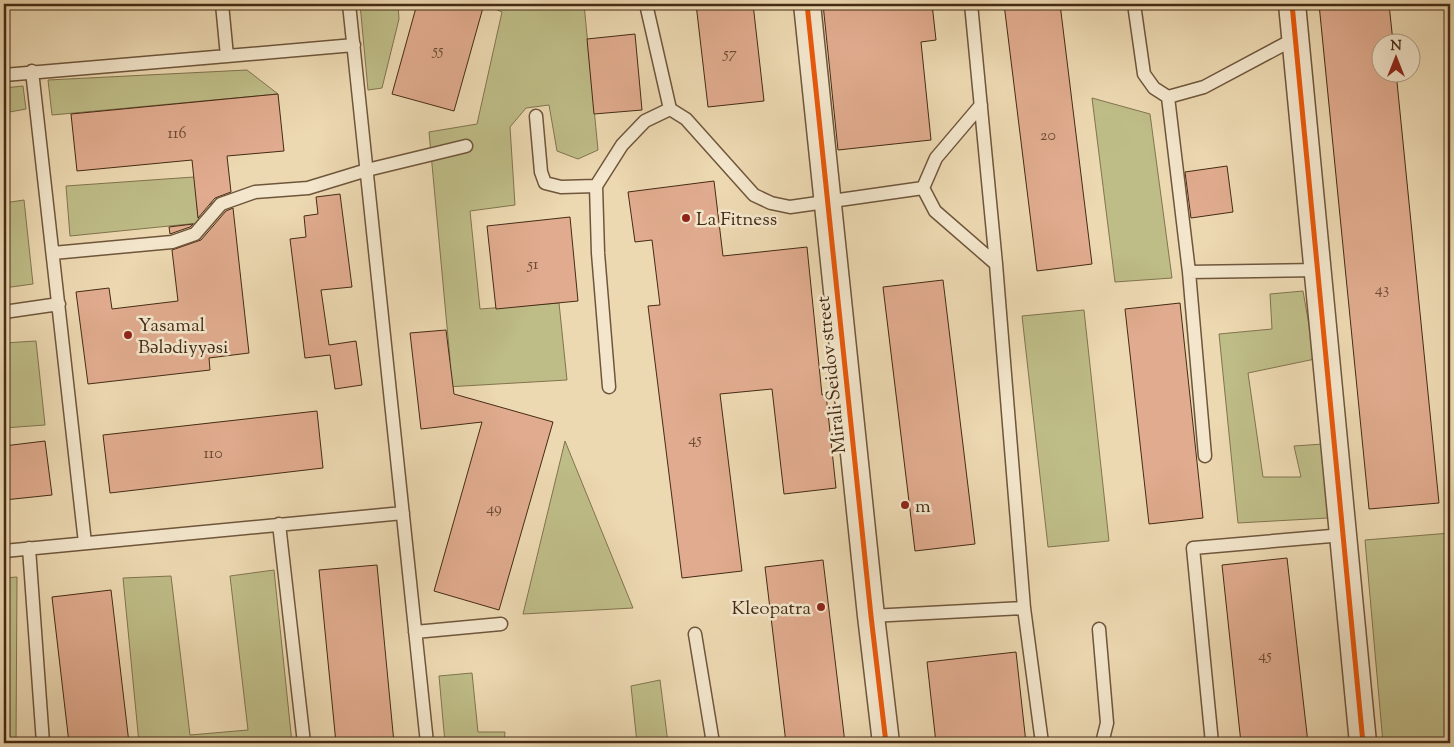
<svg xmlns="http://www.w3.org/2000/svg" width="1454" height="747" font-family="'Sorts Mill Goudy',serif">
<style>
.green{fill:#bebc87;stroke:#82744e}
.building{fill:#e0ab8e;stroke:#452b14}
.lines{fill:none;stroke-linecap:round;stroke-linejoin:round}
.service-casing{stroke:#6f563b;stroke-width:15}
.minor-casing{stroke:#6f563b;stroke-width:29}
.service{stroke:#f3e6cc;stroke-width:12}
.minor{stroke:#f3e6cc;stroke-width:26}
.cycleway-casing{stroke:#f3e6cc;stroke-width:8}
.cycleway{stroke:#e8590c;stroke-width:5}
.poi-dot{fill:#8f2418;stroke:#f3e6cc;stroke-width:2}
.labels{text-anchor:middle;stroke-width:5;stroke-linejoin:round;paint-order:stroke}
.number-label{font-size:16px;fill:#6c4b32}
.poi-label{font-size:19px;fill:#452b14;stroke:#f3e6cc;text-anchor:start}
.street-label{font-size:19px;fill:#452b14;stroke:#f3e6cc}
</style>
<rect width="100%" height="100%" fill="#ecd8b1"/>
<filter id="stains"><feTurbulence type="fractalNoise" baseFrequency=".004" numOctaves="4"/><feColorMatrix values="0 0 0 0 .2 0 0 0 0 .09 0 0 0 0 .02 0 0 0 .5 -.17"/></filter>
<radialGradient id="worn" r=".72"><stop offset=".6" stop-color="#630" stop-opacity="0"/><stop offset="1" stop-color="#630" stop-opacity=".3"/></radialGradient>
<!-- green -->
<path class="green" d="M360 4H398L399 19 382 88 368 90Z
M484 4H584L598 150 578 159 557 151 549 105 526 108 510 127 515 205 470 211 480 309 559 303 567 380 446 387 450 359 429 132 477 124 502 12Z
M247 70 278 94 52 115 48 80Z
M23 86 26 109 4 113V88Z
M1092 98 1150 114 1172 278 1115 282Z
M208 176 212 204 197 206 199 223 70 236 66 186Z
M24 200 33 284 4 288V203Z
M1303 291 1315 359 1248 373 1263 477H1301L1294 446 1323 444 1328 518 1238 523 1219 334 1272 329 1270 294Z
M1084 310 1109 541 1048 547 1022 316Z
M36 341 45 425 4 428V343Z
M565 441 633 608 523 614Z
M1450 533V743H1383L1365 540Z
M274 570 292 743H139L123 578 171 576 190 735 248 730 230 576Z
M17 577 16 743H4V578Z
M472 673 478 732H505L504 743H445L439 676Z
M660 680 668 743H637L631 686Z"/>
<!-- building -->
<path class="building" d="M417 4H484L454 111 392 94Z
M696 4H753L764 101 708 107Z
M823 4H932L936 40 921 42 931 140 838 150Z
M1004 4H1060L1092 264 1037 271Z
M1319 4H1389L1393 42H1382V72H1396L1439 503 1369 509Z
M635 34 642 110 594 114 587 39Z
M278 94 284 151 227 156 231 192 215 198 198 218 192 160 77 171 71 114Z
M1227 166 1233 212 1191 218 1185 172Z
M714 181 723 256 807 247 822 395 826 394 836 488 784 494 772 389 720 394 742 571 682 578 648 306 660 305 652 240 635 242 628 192Z
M340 194 352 287 321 290 329 345 356 341 362 385 335 389 330 355 305 358 290 239 306 237 304 216 318 214 316 197Z
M233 208 249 353 209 358 210 370 88 384 76 292 109 288 112 309 178 301 172 250 201 240 226 211Z
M570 217 578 301 496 309 487 226Z
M193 224 190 227 170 234 169 227Z
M943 280 975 544 915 551 883 287Z
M1180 303 1203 518 1149 524 1125 309Z
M446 330 454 394 553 422 499 610 434 591 482 422 421 429 410 333Z
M317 411 323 468 110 493 103 435Z
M45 441 52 495 4 500V446Z
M1287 558 1308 743H1241L1222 565Z
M823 560 845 743H786L765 567Z
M377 565 394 743H336L319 570Z
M111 590 129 743H69L52 597Z
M1016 652 1026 743H936L927 662Z"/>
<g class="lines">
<defs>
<path id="service" d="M222 4 227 56 354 45
M349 4 427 743
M646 4 670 109
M971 4 996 264 1024 608 1042 743
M1134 4 1144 74 1154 88 1168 97 1189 272 1205 456
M32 71 85 543
M4 75 227 56
M1168 97 1204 87 1296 38
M981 105 936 158 923 188 935 211 996 264
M536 116 541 172 545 183 561 187 596 186
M53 253 172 242 195 234 221 204 255 192 308 188 367 170 466 146
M1189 272 1318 270
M4 312 59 304
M609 387 598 253 596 186 622 145 645 121 670 109 686 119 754 195 771 203 790 207 923 188
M279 524 304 743
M29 548 43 743
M4 551 403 513
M871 616 1024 608
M1099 629 1107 723 1102 743
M415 632 501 624
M695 634 713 743
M1212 743 1193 548 1343 535"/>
<path id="minor" d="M807 4 871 616 886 743
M1292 4 1363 743"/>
</defs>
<!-- service casing -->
<use href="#service" class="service-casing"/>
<!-- minor casing -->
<use href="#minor" class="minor-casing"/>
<!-- service -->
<use href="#service" class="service"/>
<!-- minor -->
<use href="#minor" class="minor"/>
<defs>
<path id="cycleway" d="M807 4 871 616 886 743
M1292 4 1363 743"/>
</defs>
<!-- cycleway casing -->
<use href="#cycleway" class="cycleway-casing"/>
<!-- cycleway -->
<use href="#cycleway" class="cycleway"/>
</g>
<!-- markers -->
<g class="poi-dot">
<circle cx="686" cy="218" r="5"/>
<circle cx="128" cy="335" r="5"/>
<circle cx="905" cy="505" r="5"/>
<circle cx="821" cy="607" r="5"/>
</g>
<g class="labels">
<!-- number labels -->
<g class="number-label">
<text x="438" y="55">55</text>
<text x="730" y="58">57</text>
<text x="177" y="138">116</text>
<text x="1048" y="140">20</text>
<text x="533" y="269">51</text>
<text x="1382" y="294">43</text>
<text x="695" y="444">45</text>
<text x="213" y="458">110</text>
<text x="494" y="513">49</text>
<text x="1265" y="660">45</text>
</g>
<!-- poi labels -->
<g class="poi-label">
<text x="696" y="225">La Fitness</text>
<text x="138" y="331">Yasamal<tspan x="138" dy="22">Bələdiyyəsi</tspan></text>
<text x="915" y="512">m</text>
<text x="811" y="614" text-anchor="end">Kleopatra</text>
</g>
<!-- street labels -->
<g class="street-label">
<text transform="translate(830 375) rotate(-96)" y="7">Mirali Seidov street</text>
</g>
</g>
<!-- margin -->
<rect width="1454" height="747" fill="none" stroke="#ecd8b1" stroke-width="20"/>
<rect x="5" y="5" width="1444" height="737" fill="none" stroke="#452b14" stroke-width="2.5"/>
<rect x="10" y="10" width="1434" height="727" fill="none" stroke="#452b14"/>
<!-- north arrow -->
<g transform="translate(1396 58)"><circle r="24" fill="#f3e6cc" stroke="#ad9b82"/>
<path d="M0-4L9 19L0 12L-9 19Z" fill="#8f2418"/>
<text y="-8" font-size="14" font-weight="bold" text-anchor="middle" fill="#452b14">N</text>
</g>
<rect width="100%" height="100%" filter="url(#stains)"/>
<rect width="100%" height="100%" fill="url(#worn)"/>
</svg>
